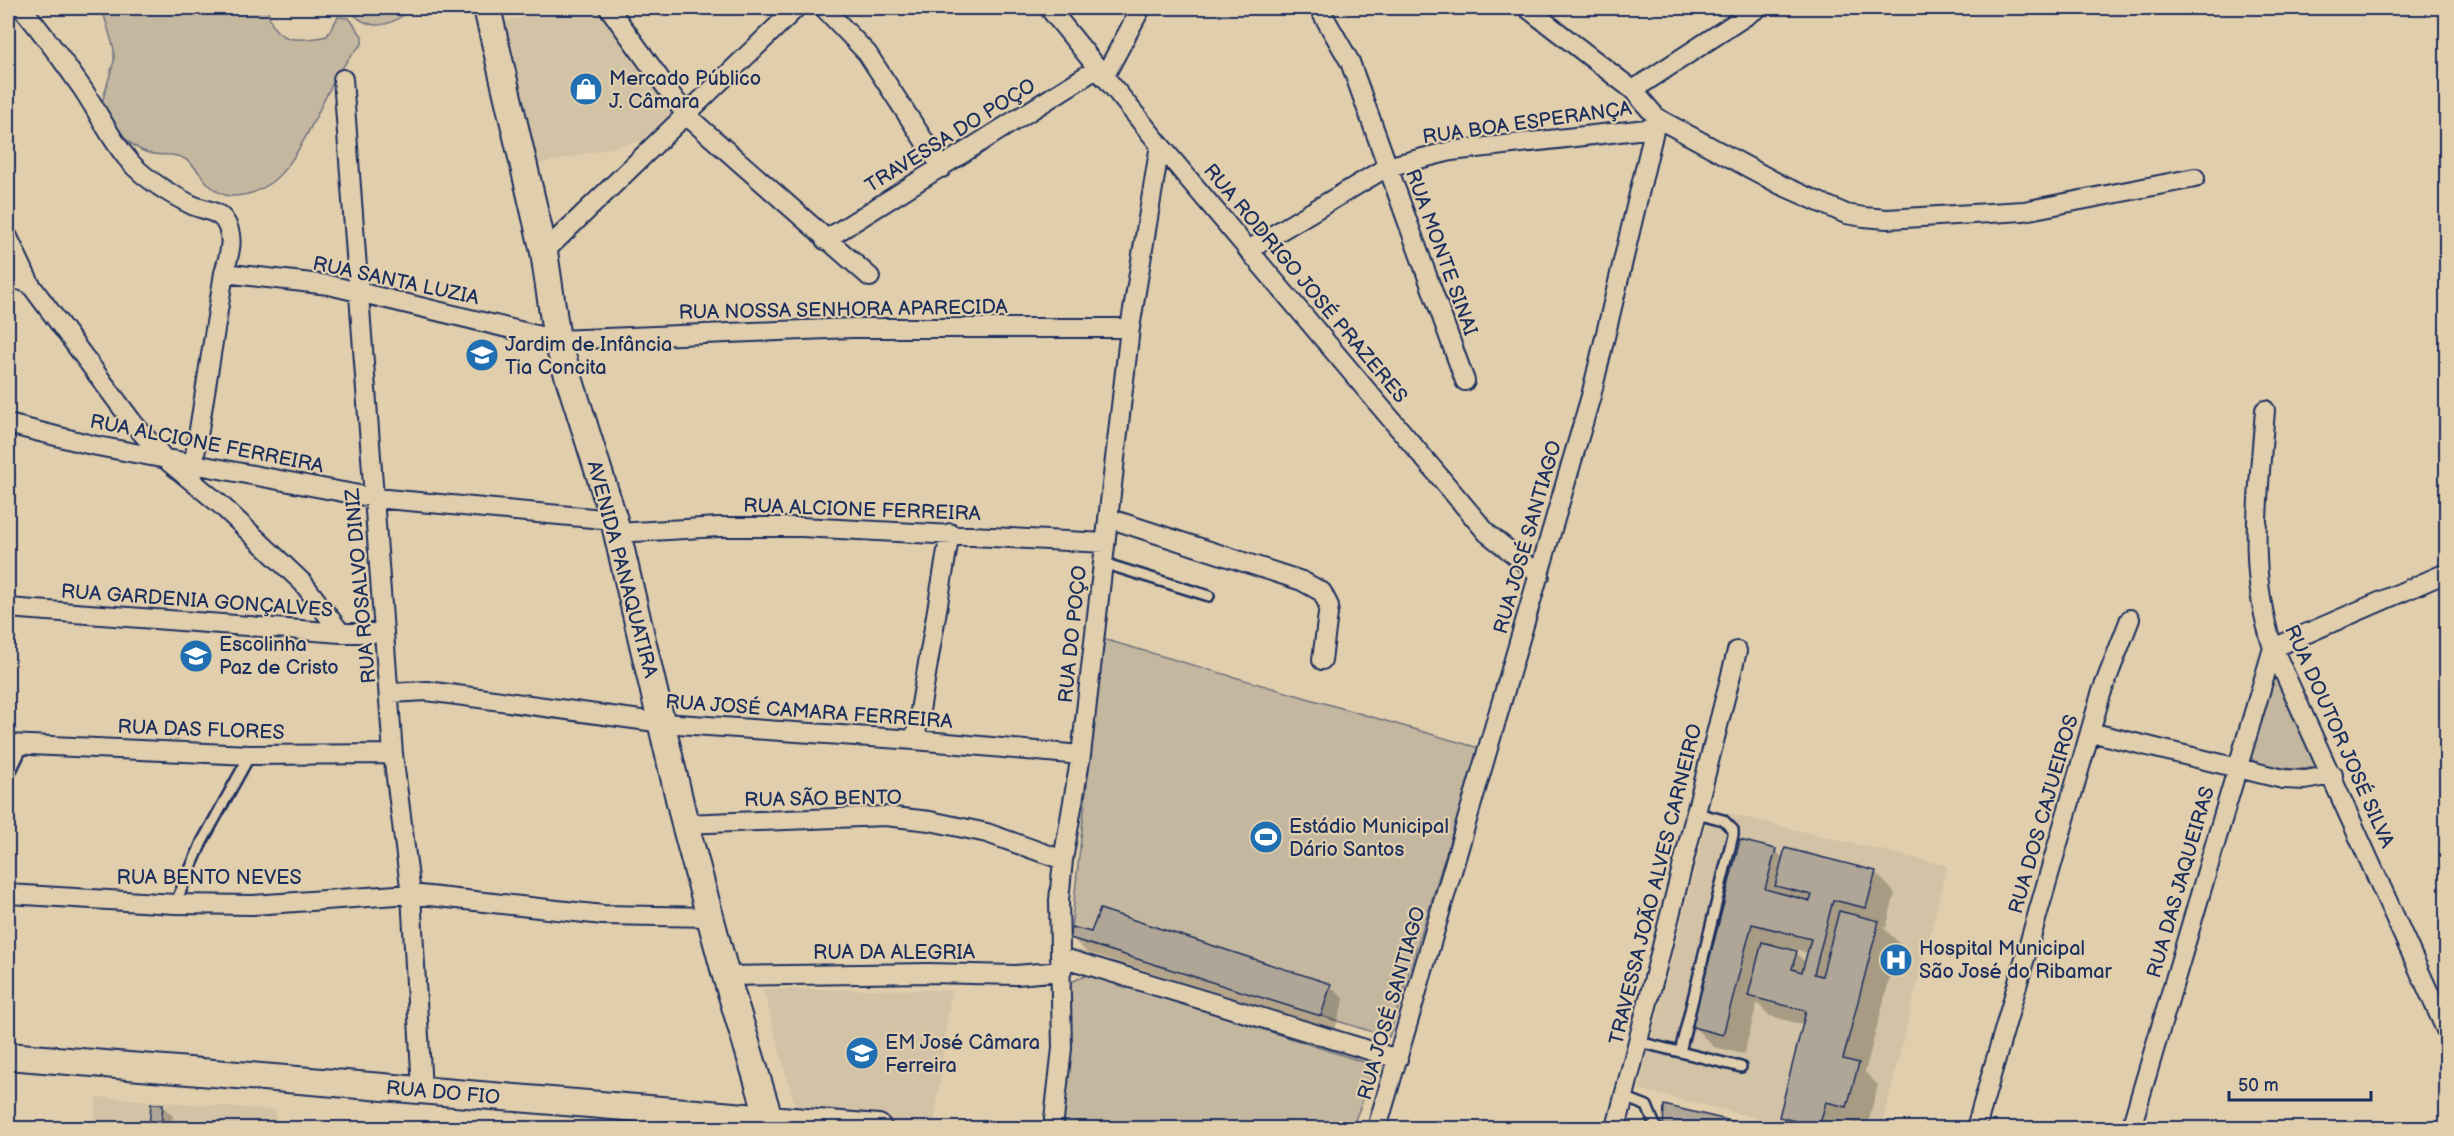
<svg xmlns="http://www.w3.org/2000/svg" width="2454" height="1136" font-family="'Balsamiq Sans',sans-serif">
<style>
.built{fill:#d2c2a6;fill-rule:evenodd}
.green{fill:#c4b7a0;stroke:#70737f;stroke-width:1.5}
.shadow{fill:#0003;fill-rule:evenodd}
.building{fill:#b0a698;stroke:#1b2f5e;stroke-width:1.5}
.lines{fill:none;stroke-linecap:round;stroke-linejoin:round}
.lane-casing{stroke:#1b2f5e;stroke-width:14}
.street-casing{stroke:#1b2f5e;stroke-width:22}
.secondary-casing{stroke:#1b2f5e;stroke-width:30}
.lane{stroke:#e1ceac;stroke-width:9}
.street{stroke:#e1ceac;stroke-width:18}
.secondary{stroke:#e1ceac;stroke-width:26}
.labels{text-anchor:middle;stroke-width:4.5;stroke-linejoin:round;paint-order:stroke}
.poi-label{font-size:20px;fill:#1b2f5e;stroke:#e1ceac;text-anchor:start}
.street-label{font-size:20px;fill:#1b2f5e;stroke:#e1ceac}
</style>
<rect width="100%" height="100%" fill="#e1ceac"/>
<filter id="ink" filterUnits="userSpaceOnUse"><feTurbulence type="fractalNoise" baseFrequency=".0167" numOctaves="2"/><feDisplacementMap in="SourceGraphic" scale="12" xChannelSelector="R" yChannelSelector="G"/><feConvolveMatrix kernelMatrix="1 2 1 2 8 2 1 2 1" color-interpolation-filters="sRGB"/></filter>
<g filter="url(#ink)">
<!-- built -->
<path class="built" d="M561 8H596L643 65 671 114 672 121 657 137 532 166 501 22Z
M1710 809 1947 866 1881 1128H1796L1639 1089ZM1740 841 1776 849 1765 889 1810 901 1812 895 1776 886 1875 871 1866 908 1833 900 1814 974 1822 976 1839 911 1879 921 1843 1059 1859 1063 1847 1107 1826 1102 1819 1127 1779 1117 1806 1011 1748 996 1762 943 1792 969 1802 972 1811 939 1752 924 1724 1034 1692 1026Z
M763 989 951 990 934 1127 797 1115Z
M97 1097 276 1110 275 1128H94Z"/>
<!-- green -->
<path class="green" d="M102 8H268C271 44 299 42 327 36L338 17 349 18 362 36V44C351 54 342 67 334 81 313 117 292 188 243 195 237 196 231 197 225 195 203 187 201 168 185 159 175 153 165 156 154 154 130 151 112 125 101 106L114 61V49Z
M348 8H412C390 28 368 33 348 8Z
M1103 639 1479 748 1389 1037 1070 938Z
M2276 669 2322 766 2297 770 2255 763 2250 756Z
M1087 975 1097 976 1376 1066 1352 1128H1056L1069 988 1071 982Z"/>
<!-- shadow -->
<path class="shadow" d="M1775 850 1784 859 1875 872 1895 893 1886 928 1882 926 1899 943 1865 1072 1878 1085 1867 1127 1846 1121 1844 1128H1792L1781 1117 1804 1025 1770 1016 1757 1003 1744 1054 1714 1047 1693 1026ZM1792 948 1808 953 1806 963Z
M1072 938 1330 986 1344 999 1335 1029 1086 952Z
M152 1106H162L173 1116 172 1128H176H92V1125L151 1128Z
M1666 1107 1755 1128H1665Z"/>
<!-- building -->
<path class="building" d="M1740 840 1776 849 1765 889 1810 901 1812 895 1775 886 1785 848 1876 871 1866 908 1833 900 1814 974 1822 976 1839 911 1879 921 1843 1059 1859 1063 1847 1107 1826 1102 1819 1127 1779 1117 1806 1011 1748 996 1762 942 1797 951 1792 969 1802 972 1811 939 1752 924 1723 1035 1692 1027Z
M1100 909 1331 984 1321 1016 1070 938 1072 927 1091 932Z
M151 1104H163L161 1126 203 1128H91V1124L149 1127Z
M1664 1105 1761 1128H1663Z"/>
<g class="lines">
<defs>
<path id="lane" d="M1103 563 1209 596
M8 777 24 744
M175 904 202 842 250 755
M1639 1042 1741 1067
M1680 1052 1733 835V830L1723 820 1697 813
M1624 1097 1647 1106 1656 1128"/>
<path id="street" d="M22 8C43 33 63 61 82 88 97 110 109 136 126 157 141 177 170 194 192 205 203 210 217 210 224 220 236 237 229 255 224 273L191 480
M609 8 686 115 870 277
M824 8 867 53 942 168
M1049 8 1160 145 1487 533 1540 575
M1319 8 1350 62 1465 381
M1104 77 1141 8
M343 79 393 754 411 894 422 1090
M1633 90 1758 8
M1657 118 1781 185 1846 214 1864 217 1887 219 2024 211 2195 178
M8 237 30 284 134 424 164 458 222 506 303 583 341 633
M825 240 1098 68
M1248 250 1387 167 1451 151 1655 128
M544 252 796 8
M224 273 329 285 557 340 852 328H1130
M8 276 30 284
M2265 410C2259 493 2246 567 2273 648L2446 1030
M8 424 92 445 375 498 614 520
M1108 518 1302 581 1322 592 1329 606 1322 660
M617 533 719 527H801L1105 543
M8 608 341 633H384
M391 693 427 691 663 723 915 740 1081 755
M2090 732 2283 779 2305 780 2333 775
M915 740 950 533
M8 744 250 755 393 754
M685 824 885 816 930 821 987 833 1063 860
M8 894 175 904 253 905 411 894 603 915 711 917
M1061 957 1398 1059
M726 976 929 973 1016 975 1062 971
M1053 1128 1062 1048 1059 900 1063 860 1081 755 1130 328 1160 145
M1377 1128 1591 396 1657 118 1633 90 1527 8
M1616 1128 1737 651
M1976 1128 2101 694 2130 619
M2131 1128 2273 648 2446 573"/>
<path id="secondary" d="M487 8 544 252 557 340 614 520 685 824 726 976 772 1128
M8 1056 878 1128"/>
</defs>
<!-- lane casing -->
<use href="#lane" class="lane-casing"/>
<!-- street casing -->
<use href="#street" class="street-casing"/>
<!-- secondary casing -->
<use href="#secondary" class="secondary-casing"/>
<!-- lane -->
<use href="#lane" class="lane"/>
<!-- street -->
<use href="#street" class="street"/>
<!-- secondary -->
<use href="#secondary" class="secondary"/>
</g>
</g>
<!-- icons -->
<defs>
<symbol id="shop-disc" viewBox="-11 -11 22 22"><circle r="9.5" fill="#1f6fb2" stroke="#e1ceac"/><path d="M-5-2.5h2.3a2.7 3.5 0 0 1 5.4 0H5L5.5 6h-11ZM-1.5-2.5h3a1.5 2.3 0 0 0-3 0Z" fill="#fff"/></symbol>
<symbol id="school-disc" viewBox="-11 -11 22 22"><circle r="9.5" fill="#1f6fb2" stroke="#e1ceac"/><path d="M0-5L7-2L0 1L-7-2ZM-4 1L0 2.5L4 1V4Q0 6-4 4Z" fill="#fff"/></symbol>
<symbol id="stadium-disc" viewBox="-11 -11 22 22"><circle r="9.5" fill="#1f6fb2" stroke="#e1ceac"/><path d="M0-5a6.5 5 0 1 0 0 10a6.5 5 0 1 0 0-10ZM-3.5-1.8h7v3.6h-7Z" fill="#fff"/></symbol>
<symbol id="hospital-disc" viewBox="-11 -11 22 22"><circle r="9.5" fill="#1f6fb2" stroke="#e1ceac"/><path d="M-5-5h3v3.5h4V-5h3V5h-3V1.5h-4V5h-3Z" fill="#fff"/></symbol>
</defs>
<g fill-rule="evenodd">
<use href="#shop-disc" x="567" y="70" width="38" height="38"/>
<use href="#school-disc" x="463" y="336" width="38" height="38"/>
<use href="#school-disc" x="177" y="637" width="38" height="38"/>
<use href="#stadium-disc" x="1247" y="818" width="38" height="38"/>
<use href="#hospital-disc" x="1877" y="941" width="38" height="38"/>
<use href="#school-disc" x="843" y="1034" width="38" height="38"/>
</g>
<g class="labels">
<!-- poi labels -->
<g class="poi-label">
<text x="609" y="85">Mercado Público<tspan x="609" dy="23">J. Câmara</tspan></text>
<text x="505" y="351">Jardim de Infância<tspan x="505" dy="23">Tia Concita</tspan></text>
<text x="219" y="651">Escolinha<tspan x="219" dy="23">Paz de Cristo</tspan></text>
<text x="1289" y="833">Estádio Municipal<tspan x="1289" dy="23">Dário Santos</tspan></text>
<text x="1919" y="955">Hospital Municipal<tspan x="1919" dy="23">São José do Ribamar</tspan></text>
<text x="885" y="1049">EM José Câmara<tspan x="885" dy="23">Ferreira</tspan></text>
</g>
<!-- street labels -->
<g class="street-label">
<text transform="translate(1527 122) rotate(-8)" y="7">RUA BOA ESPERANÇA</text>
<text transform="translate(950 135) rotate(-32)" y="7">TRAVESSA DO POÇO</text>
<text transform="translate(1442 252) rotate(70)" y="7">RUA MONTE SINAI</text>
<text transform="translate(396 280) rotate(12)" y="7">RUA SANTA LUZIA</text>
<text transform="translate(1306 283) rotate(50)" y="7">RUA RODRIGO JOSÉ PRAZERES</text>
<text transform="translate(843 309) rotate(-1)" y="7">RUA NOSSA SENHORA APARECIDA</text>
<text transform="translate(207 443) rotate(11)" y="7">RUA ALCIONE FERREIRA</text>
<text transform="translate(862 509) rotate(2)" y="7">RUA ALCIONE FERREIRA</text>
<text transform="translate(1527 537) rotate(-74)" y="7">RUA JOSÉ SANTIAGO</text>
<text transform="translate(623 569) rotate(75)" y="7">AVENIDA PANAQUATIRA</text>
<text transform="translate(360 586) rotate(-95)" y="7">RUA ROSALVO DINIZ</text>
<text transform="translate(197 600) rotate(4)" y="7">RUA GARDENIA GONÇALVES</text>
<text transform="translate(1072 634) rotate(-84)" y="7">RUA DO POÇO</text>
<text transform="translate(809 711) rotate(4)" y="7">RUA JOSÉ CAMARA FERREIRA</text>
<text transform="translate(201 729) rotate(2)" y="7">RUA DAS FLORES</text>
<text transform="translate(2340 736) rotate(66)" y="7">RUA DOUTOR JOSÉ SILVA</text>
<text transform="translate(823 798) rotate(-1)" y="7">RUA SÃO BENTO</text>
<text transform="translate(2043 814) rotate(-74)" y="7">RUA DOS CAJUEIROS</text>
<text x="209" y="884">RUA BENTO NEVES</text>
<text transform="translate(2180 882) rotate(-74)" y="7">RUA DAS JAQUEIRAS</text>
<text transform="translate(1655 884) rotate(-76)" y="7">TRAVESSA JOÃO ALVES CARNEIRO</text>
<text x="894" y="959">RUA DA ALEGRIA</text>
<text transform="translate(1391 1003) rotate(-74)" y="7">RUA JOSÉ SANTIAGO</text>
<text transform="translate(443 1092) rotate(5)" y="7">RUA DO FIO</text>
</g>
</g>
<!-- margin -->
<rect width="2454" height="1136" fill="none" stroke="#e1ceac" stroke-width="30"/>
<rect x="15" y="15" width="2424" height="1106" fill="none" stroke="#1b2f5e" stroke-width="2" filter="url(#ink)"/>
<!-- scale -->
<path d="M2229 1091v9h142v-9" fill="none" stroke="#1b2f5e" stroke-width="3"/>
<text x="2238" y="1091" font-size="18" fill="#1b2f5e" stroke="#e1ceac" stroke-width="4.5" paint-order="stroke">50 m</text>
</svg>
